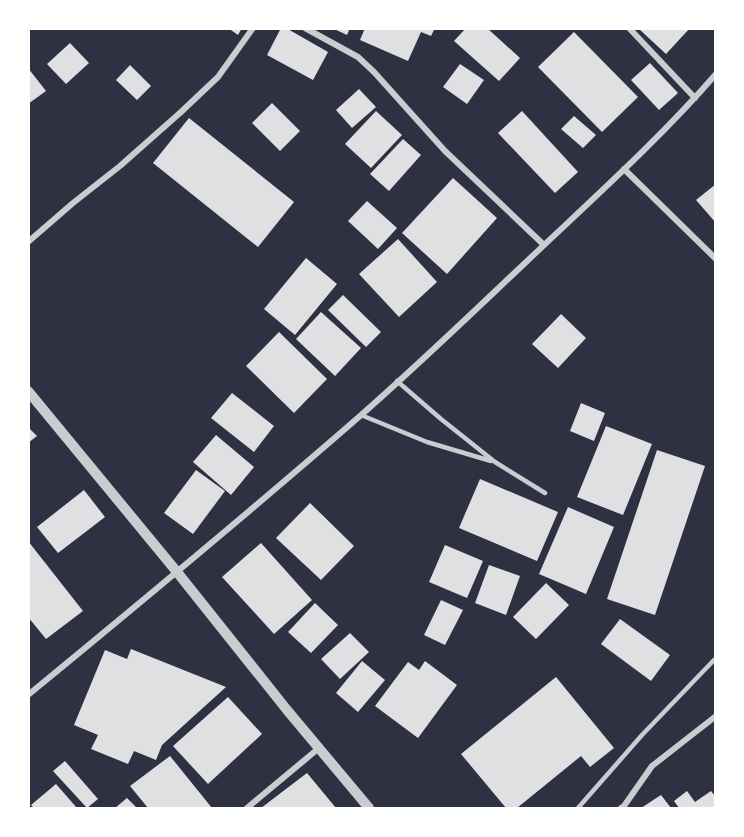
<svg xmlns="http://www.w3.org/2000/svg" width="744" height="837" font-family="'Roboto Condensed',sans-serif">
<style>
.building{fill:#e0e0e3}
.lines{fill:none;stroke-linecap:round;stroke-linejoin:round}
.service{stroke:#caccd0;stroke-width:4.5}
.minor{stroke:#caccd0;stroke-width:6}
.tertiary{stroke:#caccd0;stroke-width:10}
</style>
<rect width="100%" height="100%" fill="#2d3142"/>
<!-- building -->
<path class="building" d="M228 28H242L238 35Z
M281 28H286L328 52 313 80 267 55Z
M332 28H350L347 35Z
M365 28H435L431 36 421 32 408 61 360 40Z
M466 28H487L520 58 499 81 454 41Z
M638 28H690L666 54Z
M574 32 638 97 602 132 538 67Z
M70 43 89 63 66 84 47 64Z
M650 63 678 93 659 110 631 80Z
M460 64 484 80 467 104 443 87Z
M130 65 151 86 137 100 116 80Z
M28 68 46 91 28 104Z
M359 89 376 107 352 128 336 110Z
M272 103 300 131 280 151 252 123Z
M376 111 402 135 371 168 345 144Z
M522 111 578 172 555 193 498 133Z
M574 116 596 135 583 148 561 129Z
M189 118 294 202 258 247 153 163Z
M403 139 421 155 389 191 370 174Z
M453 178 497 218 447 274 402 233Z
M716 184V223L696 200Z
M367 201 397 228 378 249 348 221Z
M398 239 437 282 399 317 359 274Z
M306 258 337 284 295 335 264 309Z
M343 295 381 332 366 347 328 310Z
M321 312 361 348 335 376 296 339Z
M561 314 586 338 558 368 532 344Z
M279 332 327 379 294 413 246 366Z
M232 393 274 426 254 452 211 418Z
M581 403 605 413 594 441 570 431Z
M606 426 652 444 623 515 577 497Z
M28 427 37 436 28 443Z
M216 435 254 467 231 495 193 462Z
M657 450 705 466 655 615 607 599Z
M196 470 225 491 193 534 164 513Z
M480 479 558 512 537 561 459 528Z
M84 490 105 517 58 553 37 527Z
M310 503 354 546 321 580 276 538Z
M568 507 614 527 586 594 539 574Z
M28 541 83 611 46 639 28 617Z
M261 543 312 600 274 634 222 577Z
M445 545 483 561 467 598 429 582Z
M489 565 520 576 506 615 475 603Z
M546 583 569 605 536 639 513 617Z
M441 600 463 610 445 645 424 635Z
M315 603 338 625 311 653 288 632Z
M620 619 670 655 651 681 601 644Z
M350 633 369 652 340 679 321 659Z
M131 649 226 687 162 745 156 760 134 751 128 764 91 749 98 735 74 725 105 650 127 659Z
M362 661 385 680 358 712 336 693Z
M425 661 457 685 418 738 375 706 408 662 419 670Z
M556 677 614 748 590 767 581 756 517 808H506L461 754Z
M228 697 262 734 208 784 173 746Z
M170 756 212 808H148L130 786Z
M65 761 98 799 87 808 53 771Z
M307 773 336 808H261Z
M56 784 77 808H34L31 805Z
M687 791 695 802 711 791 716 797V808H679L674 801Z
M661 795 671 808H641Z
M127 798 137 808H115Z"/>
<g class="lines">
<!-- service -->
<path class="service" d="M397 381 441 419 495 462 545 493
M361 415 427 442 491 461
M578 808 642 735 714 660"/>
<!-- minor -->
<path class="minor" d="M305 28 358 57 374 72 445 151 544 245
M629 28 695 98
M624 169 716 259
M28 242 73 203 120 166 181 112 218 77 253 28
M28 695C140 603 251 511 360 416 416 367 470 315 524 264 589 202 657 142 716 74
M247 808 319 748
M621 808 624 806 652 766 716 716"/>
<!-- tertiary -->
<path class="tertiary" d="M28 391 177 572 287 710 369 808"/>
</g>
<!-- border -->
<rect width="744" height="837" fill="none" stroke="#ffffff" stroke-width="60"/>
</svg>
